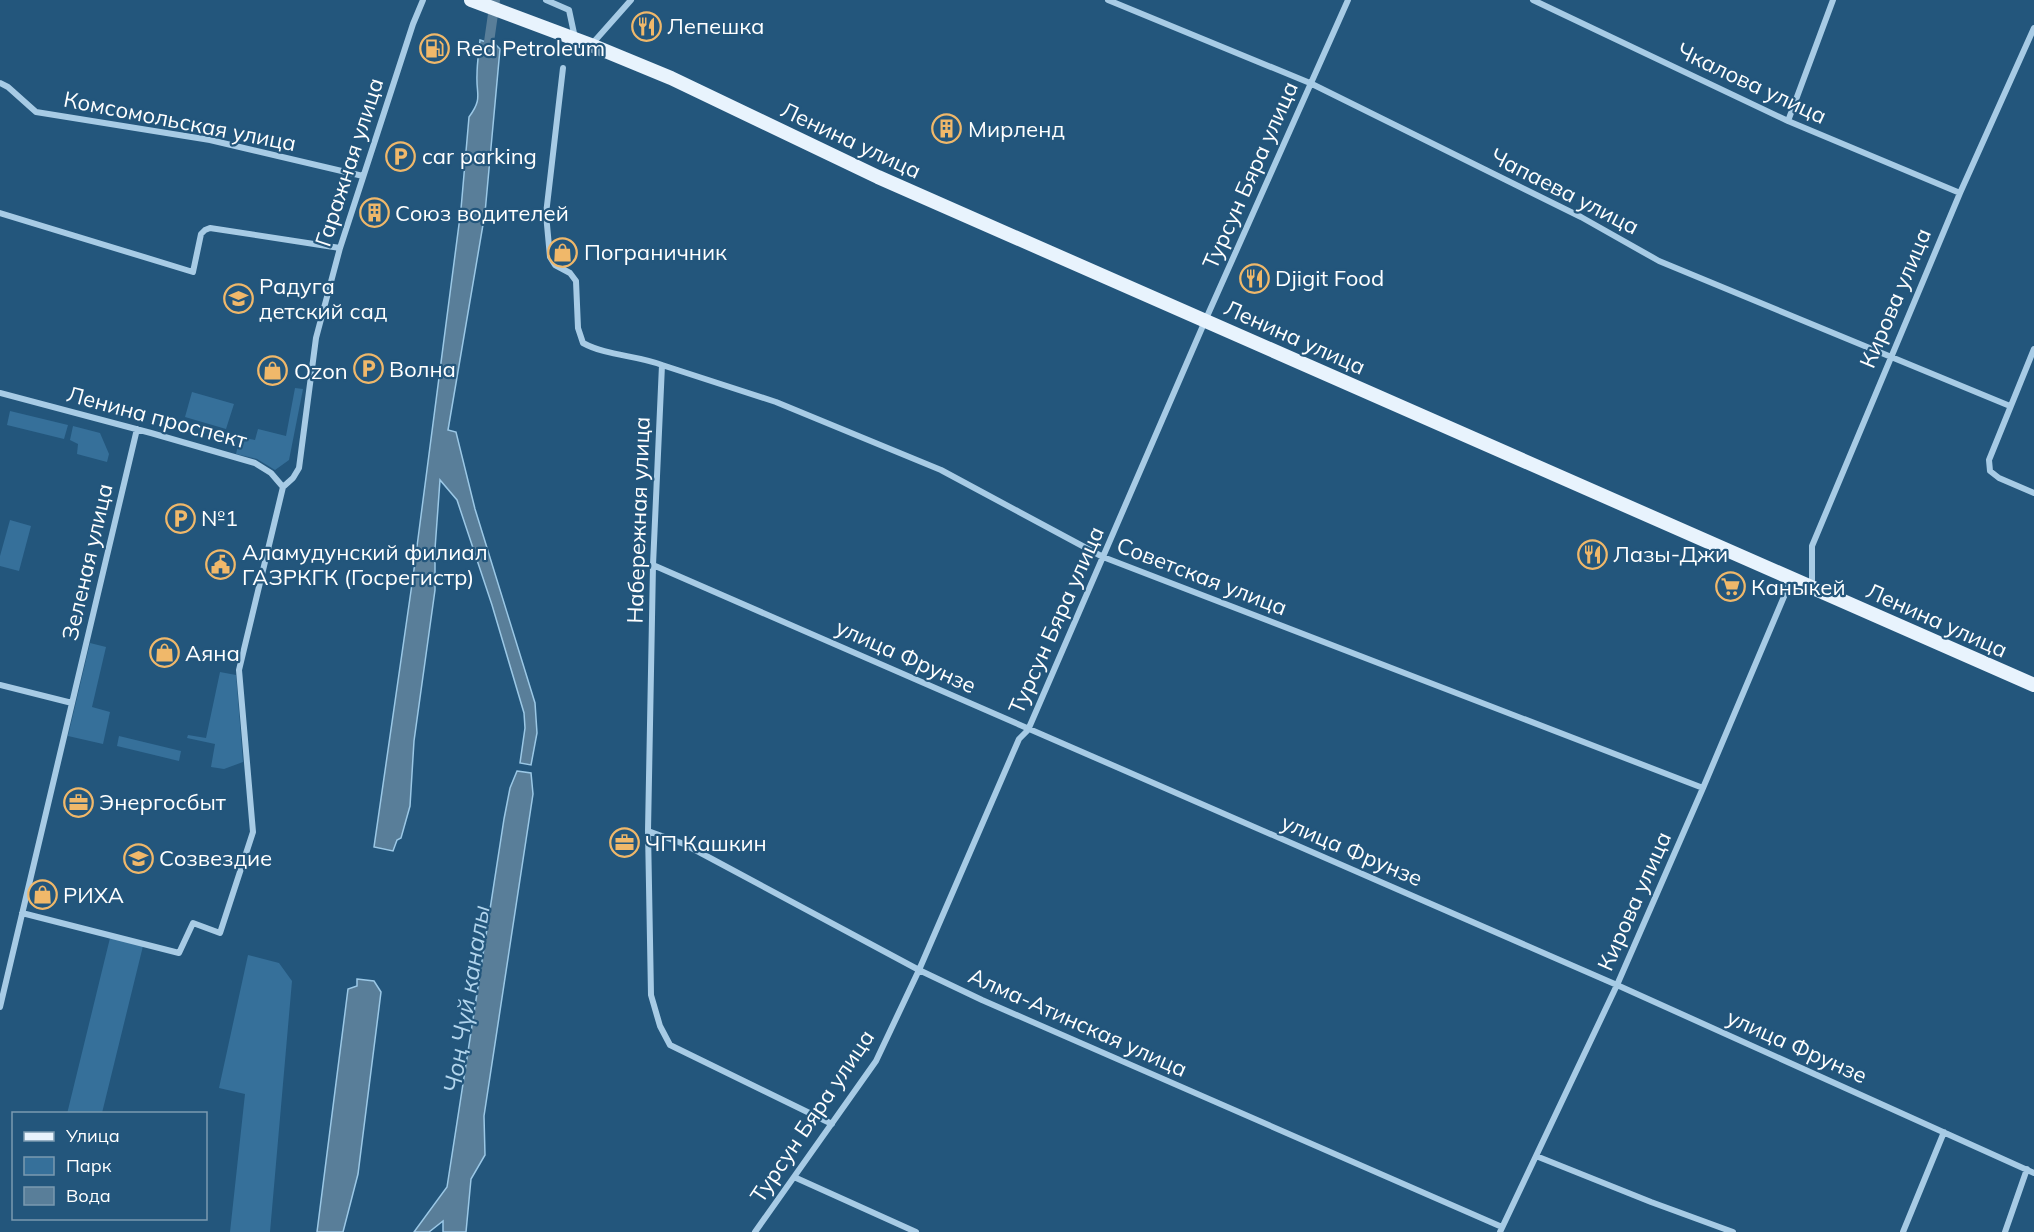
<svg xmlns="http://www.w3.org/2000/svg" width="2034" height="1232" font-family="Mulish,sans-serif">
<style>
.green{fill:#36709a}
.water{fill:#597e99;stroke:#9bc8e6;stroke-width:1.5}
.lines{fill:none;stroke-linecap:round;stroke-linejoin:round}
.canal{stroke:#597e99;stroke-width:10}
.street{stroke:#a7cbe5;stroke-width:6}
.primary{stroke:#e8f3fd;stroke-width:14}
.labels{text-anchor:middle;stroke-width:4.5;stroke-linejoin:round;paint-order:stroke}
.poi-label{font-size:22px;fill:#fff;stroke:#23567c;text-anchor:start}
.street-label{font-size:22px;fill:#fff;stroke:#23567c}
.water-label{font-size:24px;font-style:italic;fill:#b2d5ed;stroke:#23567c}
</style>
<rect width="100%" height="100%" fill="#23567c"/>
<!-- green -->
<path class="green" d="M295 388 303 389 289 460 275 470 257 459 236 454 240 437 255 440 258 429 286 436Z
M192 392 234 404 226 429 185 417Z
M10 411 68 425 64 439 7 425Z
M73 426 100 433 109 454 107 462 77 454 78 444 70 440Z
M10 520 31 526 19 571 0 566V556Z
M90 643 106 647 92 707 110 712 103 744 68 736Z
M220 672 236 675 243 762 224 769 211 767 215 744 187 738 188 735 206 738Z
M119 736 181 751 179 761 117 746Z
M110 938 143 946 102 1113 67 1114Z
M248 955 279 963 292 981 270 1232H230L245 1094 219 1088Z"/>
<!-- water -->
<path class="water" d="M480 40 496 45 500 49 485 213 448 430 456 432 475 509 535 703 537 733 531 765 520 763 525 728 524 713 492 605 457 500 440 480 435 549V590L414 741 410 806 401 838 397 840 393 851 374 847 413 577 461 209 469 117C483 98 476 95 477 75 477 63 479 51 480 40Z
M517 771 531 773 533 794 484 1116 485 1155 471 1179 466 1232H443V1221L429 1232H414L447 1187 504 819 510 788Z
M357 979 374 981 381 992 358 1174 343 1232H317L348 989 357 986Z"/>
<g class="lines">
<!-- canal -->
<path class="canal" d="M487 56 495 0"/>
<!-- street -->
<path class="street" d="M546 0 569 10 575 38
M1108 0 1310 83 1581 217 1659 261 2010 406
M1533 0 1788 121 1960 193
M592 44 631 0
M563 68 546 214 550 257 555 265 570 273 576 281 578 328 583 343C607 356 636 355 662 365L653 565 648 831 651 995 660 1026 670 1045 832 1124
M0 83 8 87 36 112 210 140 363 176
M1788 121 1833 0
M0 213 193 272 201 234 205 230 210 228 340 248
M2034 349 1989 460 1990 471 1999 478 2034 493
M662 365 776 402 941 470 1103 557 1703 788
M0 393 151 433 255 463 271 473 283 487 293 478 299 468 316 338 340 248 413 24 423 0
M653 565 1617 985 2034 1173
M1812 587V546L1960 193 2034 28
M0 685 72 703
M648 831 684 844 919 970 982 1000 1502 1227
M22 913 179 953 193 923 220 933 253 832 239 670 283 487
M0 1007 137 429
M1536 1156 1651 1202 1733 1232
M794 1177 916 1232
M755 1232 876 1061 919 970 1019 739 1028 730 1205 321 1348 0
M1500 1232 1617 985 1703 788 1791 580
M1903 1232 1944 1132
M2005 1232 2027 1169"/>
<!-- primary -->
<path class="primary" d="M471 0 591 45 671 78 878 177 2034 685"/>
</g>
<!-- icons -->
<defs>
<symbol id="restaurant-ring" viewBox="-11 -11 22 22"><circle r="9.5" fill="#23567c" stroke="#f0b86a" stroke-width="1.5"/><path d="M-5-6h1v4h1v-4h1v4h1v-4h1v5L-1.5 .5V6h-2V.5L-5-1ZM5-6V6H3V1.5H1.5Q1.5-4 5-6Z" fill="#f0b86a"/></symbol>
<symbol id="fuel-ring" viewBox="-11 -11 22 22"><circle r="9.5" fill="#23567c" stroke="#f0b86a" stroke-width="1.5"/><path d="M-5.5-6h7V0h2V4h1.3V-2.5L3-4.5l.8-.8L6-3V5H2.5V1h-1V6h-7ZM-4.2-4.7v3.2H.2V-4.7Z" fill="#f0b86a"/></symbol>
<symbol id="building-ring" viewBox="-11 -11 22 22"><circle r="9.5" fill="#23567c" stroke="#f0b86a" stroke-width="1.5"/><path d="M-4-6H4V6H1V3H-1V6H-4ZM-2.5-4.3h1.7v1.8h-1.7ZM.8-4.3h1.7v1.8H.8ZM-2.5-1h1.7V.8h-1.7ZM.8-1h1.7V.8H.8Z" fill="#f0b86a"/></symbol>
<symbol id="parking-ring" viewBox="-11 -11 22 22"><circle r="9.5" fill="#23567c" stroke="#f0b86a" stroke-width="1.5"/><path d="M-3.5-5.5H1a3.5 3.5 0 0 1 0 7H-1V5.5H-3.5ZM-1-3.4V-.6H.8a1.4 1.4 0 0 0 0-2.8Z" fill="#f0b86a"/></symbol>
<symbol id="shop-ring" viewBox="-11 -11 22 22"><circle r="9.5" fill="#23567c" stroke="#f0b86a" stroke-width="1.5"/><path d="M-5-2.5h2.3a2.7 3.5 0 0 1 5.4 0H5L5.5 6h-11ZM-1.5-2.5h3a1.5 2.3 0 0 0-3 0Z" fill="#f0b86a"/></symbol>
<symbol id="school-ring" viewBox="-11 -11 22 22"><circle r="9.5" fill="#23567c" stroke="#f0b86a" stroke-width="1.5"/><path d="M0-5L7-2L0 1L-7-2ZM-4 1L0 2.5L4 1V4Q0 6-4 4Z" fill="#f0b86a"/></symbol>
<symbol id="civic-ring" viewBox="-11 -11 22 22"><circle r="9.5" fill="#23567c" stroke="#f0b86a" stroke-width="1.5"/><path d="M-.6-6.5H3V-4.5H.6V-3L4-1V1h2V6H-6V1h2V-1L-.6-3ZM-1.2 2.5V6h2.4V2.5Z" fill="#f0b86a"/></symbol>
<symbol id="supermarket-ring" viewBox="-11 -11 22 22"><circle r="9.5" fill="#23567c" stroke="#f0b86a" stroke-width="1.5"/><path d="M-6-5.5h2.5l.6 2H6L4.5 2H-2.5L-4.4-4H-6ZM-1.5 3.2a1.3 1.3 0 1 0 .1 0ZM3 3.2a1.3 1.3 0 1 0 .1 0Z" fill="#f0b86a"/></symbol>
<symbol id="office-ring" viewBox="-11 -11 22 22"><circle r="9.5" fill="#23567c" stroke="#f0b86a" stroke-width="1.5"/><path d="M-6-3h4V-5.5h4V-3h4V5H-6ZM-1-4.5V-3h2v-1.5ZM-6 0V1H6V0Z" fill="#f0b86a"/></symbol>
</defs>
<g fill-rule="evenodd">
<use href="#restaurant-ring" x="630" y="10" width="33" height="33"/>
<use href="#fuel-ring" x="418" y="32" width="33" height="33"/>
<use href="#building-ring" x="930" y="112" width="33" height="33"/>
<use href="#parking-ring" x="384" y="140" width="33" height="33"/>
<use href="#building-ring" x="358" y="196" width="33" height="33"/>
<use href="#shop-ring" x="546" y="236" width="33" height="33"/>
<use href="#restaurant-ring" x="1238" y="262" width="33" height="33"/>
<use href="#school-ring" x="222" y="282" width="33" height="33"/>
<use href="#parking-ring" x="352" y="352" width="33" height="33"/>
<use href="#shop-ring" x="256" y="354" width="33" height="33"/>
<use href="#parking-ring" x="164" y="502" width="33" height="33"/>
<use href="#restaurant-ring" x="1576" y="538" width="33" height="33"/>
<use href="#civic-ring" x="204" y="548" width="33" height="33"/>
<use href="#supermarket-ring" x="1714" y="570" width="33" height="33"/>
<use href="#shop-ring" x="148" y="636" width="33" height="33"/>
<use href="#office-ring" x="62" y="786" width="33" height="33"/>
<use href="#office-ring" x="608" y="826" width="33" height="33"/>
<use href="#school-ring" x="122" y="842" width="33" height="33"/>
<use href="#shop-ring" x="26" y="878" width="33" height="33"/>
</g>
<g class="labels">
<!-- poi labels -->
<g class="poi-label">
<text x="667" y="34">Лепешка</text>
<text x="456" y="56">Red Petroleum</text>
<text x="968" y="137">Мирленд</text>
<text x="422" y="164">car parking</text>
<text x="395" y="221">Союз водителей</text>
<text x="584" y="260">Пограничник</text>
<text x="1275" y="286">Djigit Food</text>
<text x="259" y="294">Радуга<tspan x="259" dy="25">детский сад</tspan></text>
<text x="389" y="377">Волна</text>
<text x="294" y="379">Ozon</text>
<text x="201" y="526">№1</text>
<text x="242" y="560">Аламудунский филиал<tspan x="242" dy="25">ГАЗРКГК (Госрегистр)</tspan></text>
<text x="1613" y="562">Лазы-Джи</text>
<text x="1751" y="595">Каныкей</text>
<text x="185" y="661">Аяна</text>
<text x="99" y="810">Энергосбыт</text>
<text x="645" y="851">ЧП Кашкин</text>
<text x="159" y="866">Созвездие</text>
<text x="63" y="903">РИХА</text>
</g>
<!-- street labels -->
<g class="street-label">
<text transform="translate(1752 83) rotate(25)" y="8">Чкалова улица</text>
<text transform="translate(180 121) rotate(11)" y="8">Комсомольская улица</text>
<text transform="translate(851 140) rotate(25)" y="8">Ленина улица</text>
<text transform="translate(349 162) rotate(-72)" y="8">Гаражная улица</text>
<text transform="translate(1250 175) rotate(-66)" y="8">Турсун Бяра улица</text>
<text transform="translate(1565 191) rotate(27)" y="8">Чапаева улица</text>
<text transform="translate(1895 298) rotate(-67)" y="8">Кирова улица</text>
<text transform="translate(1295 337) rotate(24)" y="8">Ленина улица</text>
<text transform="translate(157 417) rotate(15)" y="8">Ленина проспект</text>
<text transform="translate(638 520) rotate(-88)" y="8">Набережная улица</text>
<text transform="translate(87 562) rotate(-77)" y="8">Зеленая улица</text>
<text transform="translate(1202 576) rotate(21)" y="8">Советская улица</text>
<text transform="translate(1056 620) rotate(-66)" y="8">Турсун Бяра улица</text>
<text transform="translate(1937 620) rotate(24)" y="8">Ленина улица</text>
<text transform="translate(906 656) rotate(24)" y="8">улица Фрунзе</text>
<text transform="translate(1352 850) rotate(23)" y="8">улица Фрунзе</text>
<text transform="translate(1634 901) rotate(-66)" y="8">Кирова улица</text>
<text transform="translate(1078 1022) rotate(24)" y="8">Алма-Атинская улица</text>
<text transform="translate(1797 1046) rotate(24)" y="8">улица Фрунзе</text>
<text transform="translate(812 1116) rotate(-56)" y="8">Турсун Бяра улица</text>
</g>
<!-- water labels -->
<g class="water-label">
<text transform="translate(467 999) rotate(-81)" y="8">Чоң Чүй каналы</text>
</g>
</g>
<!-- legend -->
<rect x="12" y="1112" width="195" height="108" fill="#23567c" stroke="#7b9ab0" stroke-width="1.5"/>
<rect x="24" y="1132" width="30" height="9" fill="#e8f3fd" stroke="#7b9ab0" stroke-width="1.5"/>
<text x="66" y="1142" font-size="18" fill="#ffffff">Улица</text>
<rect x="24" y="1157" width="30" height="18" fill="#36709a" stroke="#7b9ab0" stroke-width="1.5"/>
<text x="66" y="1172" font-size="18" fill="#ffffff">Парк</text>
<rect x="24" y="1187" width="30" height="18" fill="#597e99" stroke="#7b9ab0" stroke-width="1.5"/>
<text x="66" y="1202" font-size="18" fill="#ffffff">Вода</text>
</svg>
